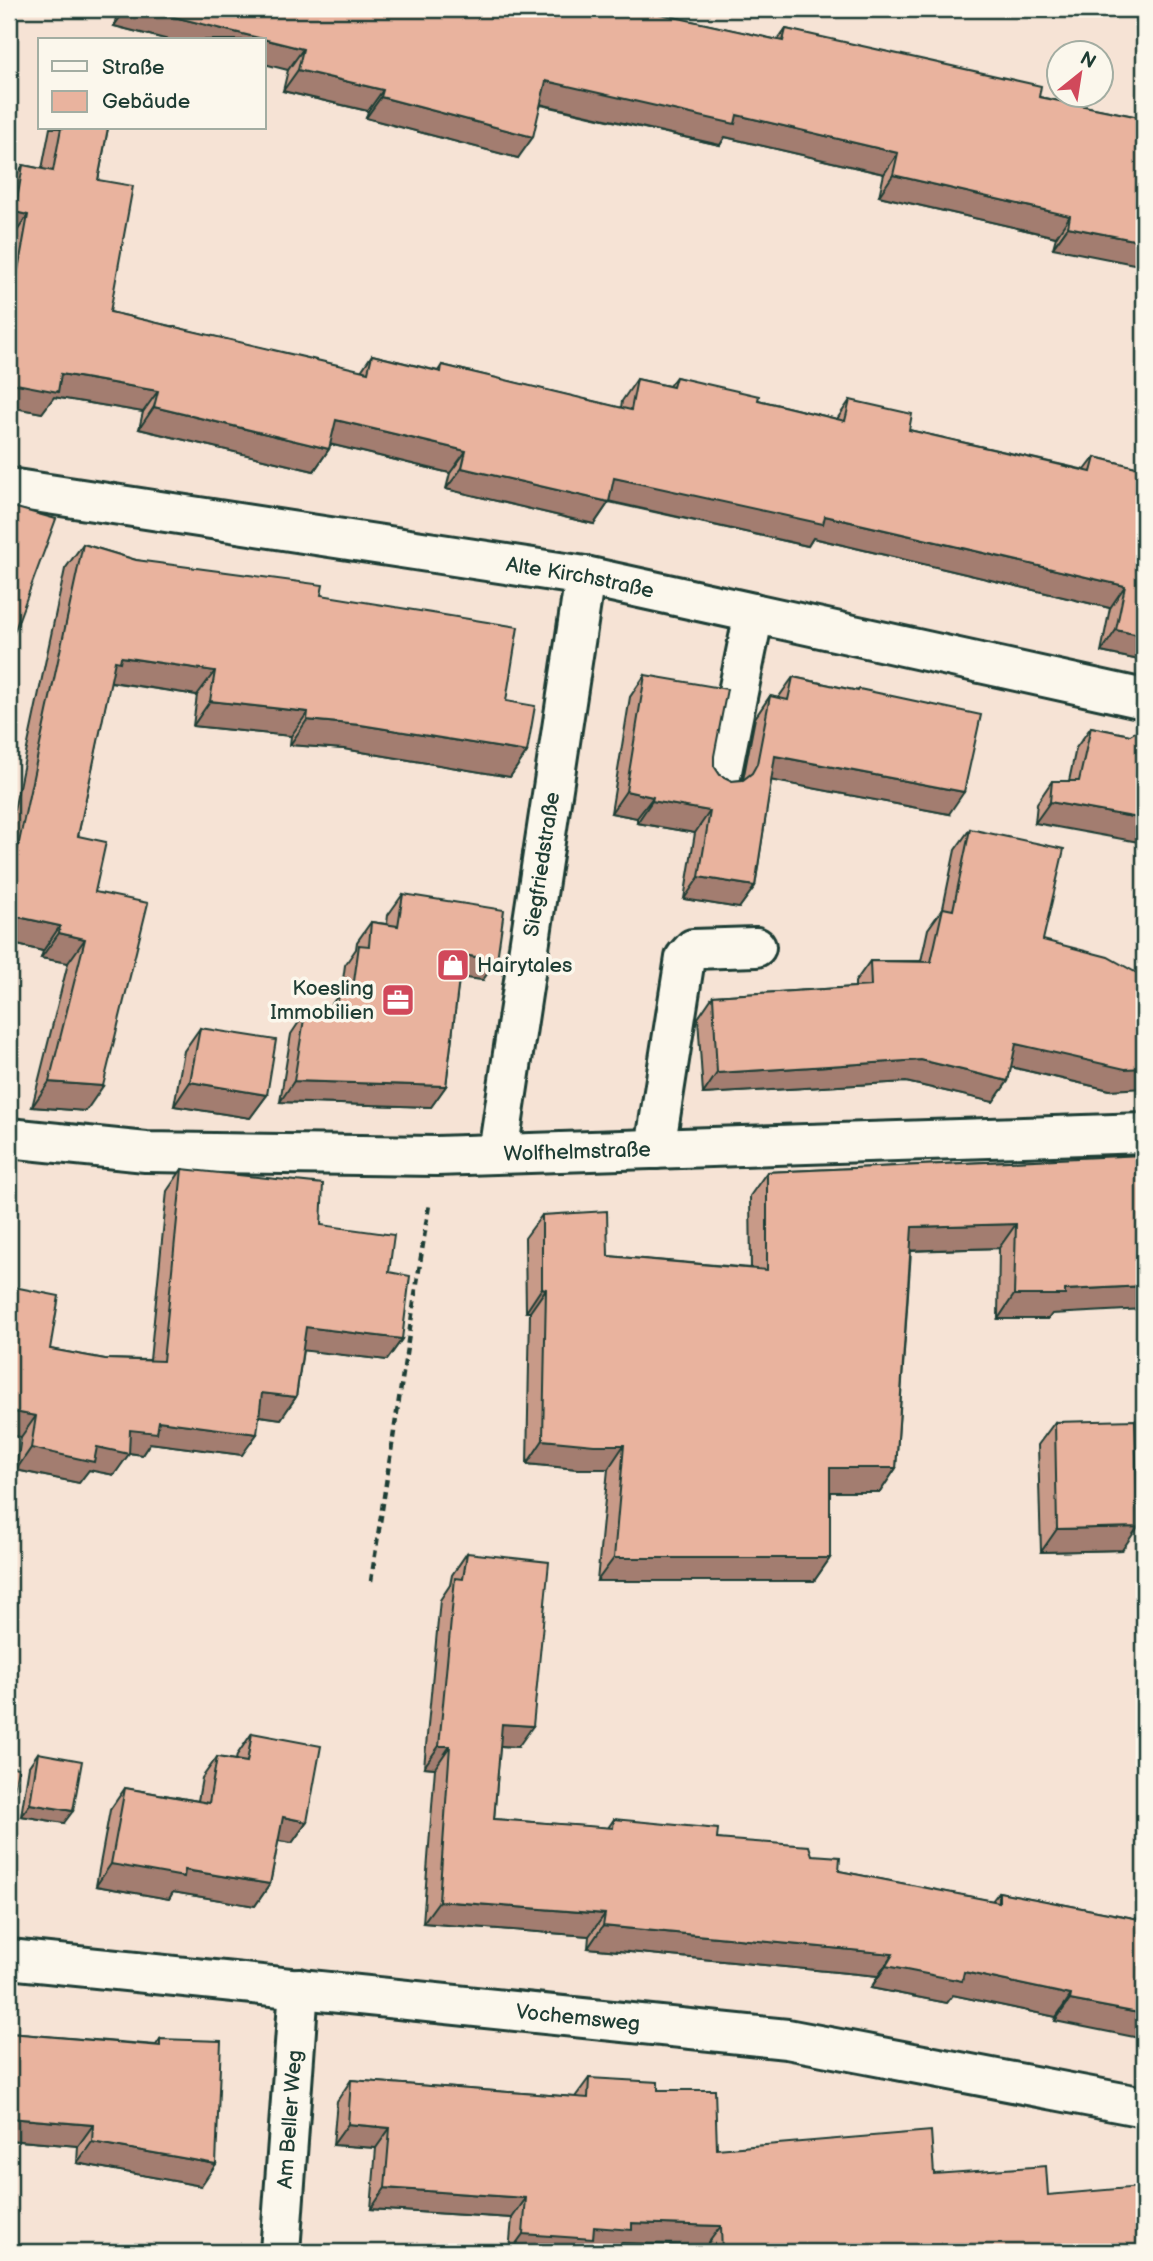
<svg xmlns="http://www.w3.org/2000/svg" width="1153" height="2261" font-family="'Balsamiq Sans',sans-serif">
<style>
.lines{fill:none;stroke-linecap:round;stroke-linejoin:round}
.minor-casing{stroke:#1f3d34;stroke-width:44}
.path{stroke:#1f3d34;stroke-width:4.5;stroke-dasharray:7 5;stroke-linecap:butt}
.minor{stroke:#fbf7ec;stroke-width:38}
.wall{fill:#c89a88;stroke:#1f3d34;stroke-width:2}
.shaded-wall{fill:#a37d6f;stroke:#1f3d34;stroke-width:2}
.building{fill:#e9b39e;stroke:#1f3d34;stroke-width:2}
.labels{text-anchor:middle;stroke-width:7;stroke-linejoin:round;paint-order:stroke}
.street-label{font-size:21px;fill:#1f3d34;stroke:#fbf7ec}
.poi-label{font-size:21px;fill:#1f3d34;stroke:#fbf7ec;text-anchor:start}
</style>
<rect width="100%" height="100%" fill="#f6e3d5"/>
<filter id="ink" filterUnits="userSpaceOnUse"><feTurbulence type="fractalNoise" baseFrequency=".0143" numOctaves="2"/><feDisplacementMap in="SourceGraphic" scale="14" xChannelSelector="R" yChannelSelector="G"/><feConvolveMatrix kernelMatrix="1 2 1 2 8 2 1 2 1" color-interpolation-filters="sRGB"/></filter>
<g filter="url(#ink)">
<g class="lines">
<defs>
<g id="minor">
<path id="s1" d="M9 488 585 576 1144 699"/>
<path d="M720 781 754 613"/>
<path id="s2" d="M9 1138 146 1152 436 1156 1144 1133"/>
<path d="M655 1149 685 958 693 949 756 947"/>
<path id="s3" d="M498 1153 585 576"/>
<path id="s4" d="M9 1959 787 2039 1144 2107"/>
<path id="s5" d="M280 2252 299 1988"/>
</g>
</defs>
<!-- minor casing -->
<use href="#minor" class="minor-casing"/>
<!-- path -->
<path class="path" d="M371 1581 429 1205"/>
<!-- minor -->
<use href="#minor" class="minor"/>
</g>
<!-- wall -->
<path class="wall" d="M118 9H637L778 40 786 29 1039 97 1144 118 1053 248 1056 237 879 196 884 174 725 137 720 145 541 105 518 158 366 118 368 111 283 91 288 70 264 40H169L114 26Z
M50 128H108L98 180 110 312 361 371 372 355 438 371 442 365 621 408 622 401 637 379 669 386 676 377 758 400 837 419 850 400 909 430 1085 470 1095 457 1144 469V661L1101 652 1110 608 813 538 808 546 609 502 594 524 446 489 450 473 330 444 329 449 314 471 139 429 143 412 54 397 42 413 9 407V259L13 237 9 236V186L23 165 42 169Z
M83 544 136 560 321 595 506 701 527 752 510 777 344 749 290 745 291 736 193 726 197 695 110 682 78 836 95 892 86 1111 32 1107 68 963 41 958 43 951 9 943V834L65 569Z
M645 675 714 756V766L720 775 732 781 743 780 755 718 770 696 778 698 793 677 858 691 859 689 949 814 771 780 755 886 739 908 684 899 695 833 637 823V818L611 813 630 697Z
M1091 727 1130 735 1035 823 1037 803 1052 781H1069L1076 748Z
M970 829 1043 940 1110 1090 1011 1067 1008 1081 993 1102 906 1082 703 1094 698 1018 713 996 855 987V982L870 961H921L928 929 943 908 955 850Z
M403 894 483 980 459 977 446 1086 431 1107 280 1102 291 1034 305 1013 325 1014 339 994 341 995 345 965 356 949 357 942 371 922 387 924 388 915Z
M200 1028 267 1095 250 1118 174 1106 184 1051Z
M1144 1155 1048 1319H998L999 1248 911 1251 896 1468 880 1492H830V1558L814 1581H597L608 1469H578L527 1464 530 1312H526L525 1238 542 1215 608 1256 751 1268 750 1196 767 1172Z
M182 1169 321 1225 389 1272 402 1339 387 1360 303 1350 296 1397 281 1419 259 1416 242 1455 150 1443 142 1455 129 1453 114 1475 89 1470 79 1483 16 1470 21 1437 9 1435V1286L50 1349 105 1359 150 1360 167 1191Z
M1055 1422 1122 1550 1041 1552 1038 1445Z
M467 1553 518 1747 500 1746 494 1819 608 1828 614 1819 717 1839 812 1855 839 1871 992 1901 999 1892 1144 1920 1055 2021 1056 2017 953 1995 947 2003 871 1988 878 1976 588 1948 589 1936 423 1923 435 1768 424 1767 440 1600 450 1585 452 1575Z
M252 1733 307 1822 292 1843 278 1841 270 1884 255 1906 173 1892 169 1899 96 1886 110 1810 125 1788 198 1801 202 1778 217 1757 236 1760 237 1755Z
M38 1753 64 1823 21 1816 29 1766Z
M9 2033 156 2045 160 2039 201 2186 77 2163 78 2146 9 2140Z
M589 2078 658 2090 717 2149 934 2174 1048 2195 1144 2252H707L706 2246 622 2243 617 2250 587 2248 584 2252H509L512 2218 371 2209 376 2148 333 2145 337 2101 351 2080 575 2097Z"/>
<!-- shaded-wall -->
<path class="shaded-wall" d="M126 9H142L303 49 288 70 264 64V40H169L114 26Z
M298 70 383 90 368 111 283 91Z
M546 81 737 115 898 153 884 174 725 137 720 145 531 102Z
M381 97 533 137 518 158 366 118Z
M893 175 1070 216 1056 237 879 196Z
M15 212 28 215 13 237 9 236V221Z
M1068 227 1144 242V266L1053 248Z
M9 365 15 366 9 374Z
M61 374 158 391 143 412 54 397 42 413 9 407V387L11 383Z
M154 407 329 449 314 471 139 429Z
M336 420 466 451 450 473 321 442Z
M462 468 609 502 594 524 446 489Z
M614 478 825 516 1125 586 1110 608 813 538 808 546 599 499Z
M1116 630 1144 636V661L1101 652Z
M121 657 215 671 197 695 106 681 115 661Z
M210 701 308 712 291 736 193 726Z
M307 720 361 725 527 752 510 777 344 749 290 745Z
M775 756 964 792 949 814 759 778Z
M626 791 653 797 637 818 611 813Z
M652 801 710 811 695 833 637 823Z
M1050 802 1144 819V843L1035 823Z
M699 877 755 886 739 908 684 899Z
M9 915 60 926 43 951 9 943Z
M59 933 85 939 68 963 41 958Z
M462 955 497 960 483 980 447 976Z
M1016 1044 1144 1068V1088L1110 1090 1002 1065Z
M921 1060 1008 1081 993 1102 906 1082 703 1094 717 1073Z
M294 1081 446 1086 431 1107 280 1102Z
M49 1082 103 1086 86 1111 32 1107Z
M190 1082 267 1095 250 1118 174 1106Z
M1016 1224 999 1248 896 1251 912 1227Z
M1144 1286V1309L1052 1314 1048 1319H998L1014 1295 1065 1290Z
M542 1288 546 1289 530 1312H526Z
M306 1327 402 1339 387 1360 291 1349Z
M262 1393 296 1397 281 1419 247 1414Z
M9 1411 36 1416 21 1437 9 1435Z
M159 1421 257 1434 242 1455 150 1443 142 1455 123 1452 129 1454 114 1475 89 1470 79 1483 16 1470 31 1448 97 1447 130 1430Z
M543 1440 624 1445 608 1469H578L527 1464Z
M830 1468H896L880 1492H813Z
M1138 1527 1122 1550 1041 1552 1057 1529Z
M614 1558H830L814 1581H597Z
M502 1724 533 1726 518 1747 487 1745Z
M439 1746H450L435 1768 424 1767Z
M30 1804 73 1811 64 1823 21 1816Z
M283 1817 307 1822 292 1843 268 1839Z
M111 1864 185 1870 270 1884 255 1906 173 1892 169 1899 96 1886Z
M439 1901 605 1914 589 1936 423 1923Z
M603 1926 893 1954 878 1976 588 1948Z
M886 1966 964 1972 1071 1995 1056 2017 953 1995 947 2003 871 1988Z
M1070 2000 1144 2014V2039L1055 2021Z
M9 2118 93 2125 78 2146 9 2140Z
M348 2124 390 2128 376 2148 333 2145Z
M92 2142 216 2164 201 2186 77 2163Z
M385 2188 526 2198 512 2218 371 2209Z
M632 2223 721 2226 706 2246 622 2243 617 2250 587 2248 584 2252H510L523 2234Z"/>
<!-- building -->
<path class="building" d="M142 9H637L783 41 786 29 1041 86 1039 97 1144 118V242L1068 227 1070 216 893 175 898 153 737 115 735 124 546 81 533 137 381 97 383 90 298 70 303 49Z
M61 128H108L98 180 133 186 110 312 368 372 372 355 441 372 442 365 631 410 637 379 673 387 676 377 759 396 758 400 845 421 850 400 912 414 909 430 1091 472 1095 457 1144 469V636L1116 630 1125 586 825 516 823 524 614 478 609 502 462 468 466 451 336 420 329 449 154 407 158 391 61 374 58 392 11 383 15 366 9 365V320L28 215 15 212 23 165 53 171Z
M13 507 56 519 9 646V519Z
M83 544 136 560 323 585 321 595 518 627 506 701 535 706 527 752 361 725 307 720 308 712 210 701 215 671 121 657 120 662 115 661 78 836 106 842 95 892 148 903 103 1086 49 1082 85 939 59 933 60 926 9 915V889Z
M645 675 727 689 714 756V766L720 775 732 781 743 780 752 773 757 764 770 696 788 700 793 677 858 691 859 689 981 715 964 792 775 756 755 886 699 877 710 811 652 801 653 797 626 791Z
M1091 727 1130 735 1139 730 1144 731V819L1050 802 1052 781H1079Z
M970 829 1064 849 1043 940 1108 957 1144 977V1068L1125 1069 1016 1044 1008 1081 921 1060 717 1073 713 996 871 986 870 961 931 962 943 908 953 910Z
M403 894 504 910 497 960 462 955 446 1086 294 1081 305 1013 336 1014 339 994 352 996 359 945 369 946 371 922 398 926Z
M200 1028 276 1040 267 1095 190 1082Z
M1144 1155V1286L1065 1290V1295H1014L1016 1224 912 1227 896 1468H830V1558H614L624 1445H594L543 1440 546 1289 542 1288V1215L607 1211 608 1256 767 1270V1172Z
M182 1169 323 1184 321 1225 394 1235 389 1272 410 1276 402 1339 306 1327 296 1397 262 1393 257 1434 159 1421 157 1433 130 1430 129 1454 97 1447 94 1462 31 1448 36 1416 9 1411V1286L59 1296 50 1349 105 1359 163 1361Z
M1135 1420 1138 1527 1057 1529 1055 1422Z
M467 1553 549 1562 533 1726 502 1724 494 1819 613 1828 614 1819 718 1829 717 1839 809 1846 812 1855 840 1857 839 1871 999 1902V1892L1144 1920V2014L1070 2000 1071 1995 964 1972 962 1981 886 1966 893 1954 603 1926 605 1914 439 1901 450 1746H439L455 1578 463 1579Z
M252 1733 321 1746 307 1822 283 1817 270 1884 185 1870 184 1877 111 1864 125 1788 209 1803 217 1757 247 1762Z
M38 1753 82 1761 73 1811 30 1804Z
M9 1766 18 1768 9 1820Z
M9 2033 160 2046V2039L221 2041 216 2164 92 2142 93 2125 9 2118Z
M589 2078 658 2082V2090H715L717 2149 931 2131 934 2174 1046 2166 1048 2195 1140 2187V2191H1144V2252H722L721 2226 632 2223V2230L594 2227 593 2239 523 2234 526 2198 385 2188 390 2128 348 2124 351 2080 588 2098Z"/>
</g>
<!-- icons -->
<defs>
<symbol id="shop-square" viewBox="-11 -11 22 22"><rect x="-9" y="-9" width="18" height="18" rx="4" fill="#d1495b" stroke="#fbf7ec"/><path d="M-5-2.5h2.3a2.7 3.5 0 0 1 5.4 0H5L5.5 6h-11ZM-1.5-2.5h3a1.5 2.3 0 0 0-3 0Z" fill="#fff"/></symbol>
<symbol id="office-square" viewBox="-11 -11 22 22"><rect x="-9" y="-9" width="18" height="18" rx="4" fill="#d1495b" stroke="#fbf7ec"/><path d="M-6-3h4V-5.5h4V-3h4V5H-6ZM-1-4.5V-3h2v-1.5ZM-6 0V1H6V0Z" fill="#fff"/></symbol>
</defs>
<g fill-rule="evenodd">
<use href="#shop-square" x="434" y="946" width="38" height="38"/>
<use href="#office-square" x="379" y="981" width="38" height="38"/>
</g>
<g class="labels">
<!-- street labels -->
<g class="street-label">
<text dy="7" stroke="none"><textPath href="#s1" startOffset="578">Alte Kirchstraße</textPath></text>
<text dy="7" stroke="none"><textPath href="#s3" startOffset="292">Siegfriedstraße</textPath></text>
<text dy="7" stroke="none"><textPath href="#s2" startOffset="569">Wolfhelmstraße</textPath></text>
<text dy="7" stroke="none"><textPath href="#s4" startOffset="572">Vochemsweg</textPath></text>
<text dy="7" stroke="none"><textPath href="#s5" startOffset="133">Am Beller Weg</textPath></text>
</g>
<!-- poi labels -->
<g class="poi-label">
<text x="477" y="972">Hairytales</text>
<text x="374" y="995" text-anchor="end">Koesling<tspan x="374" dy="24">Immobilien</tspan></text>
</g>
</g>
<!-- margin -->
<rect width="1153" height="2261" fill="none" stroke="#fbf7ec" stroke-width="35"/>
<rect x="18" y="18" width="1118" height="2226" fill="none" stroke="#1f3d34" stroke-width="2.5" filter="url(#ink)"/>
<!-- legend -->
<rect x="38" y="38" width="228" height="91" fill="#fbf7ec" stroke="#a3ada2" stroke-width="2"/>
<rect x="52" y="61" width="35" height="10" fill="#fbf7ec" stroke="#a3ada2" stroke-width="2"/>
<text x="102" y="74" font-size="21" fill="#1f3d34">Straße</text>
<rect x="52" y="91" width="35" height="21" fill="#e9b39e" stroke="#a3ada2" stroke-width="2"/>
<text x="102" y="108" font-size="21" fill="#1f3d34">Gebäude</text>
<!-- north arrow -->
<g transform="translate(1080 74) rotate(30)"><circle r="33" fill="#fbf7ec" stroke="#a3ada2" stroke-width="2"/>
<path d="M0-5L12 26L0 18L-12 26Z" fill="#d1495b"/>
<text y="-10" font-size="19" font-weight="bold" text-anchor="middle" fill="#1f3d34">N</text>
</g>
</svg>
